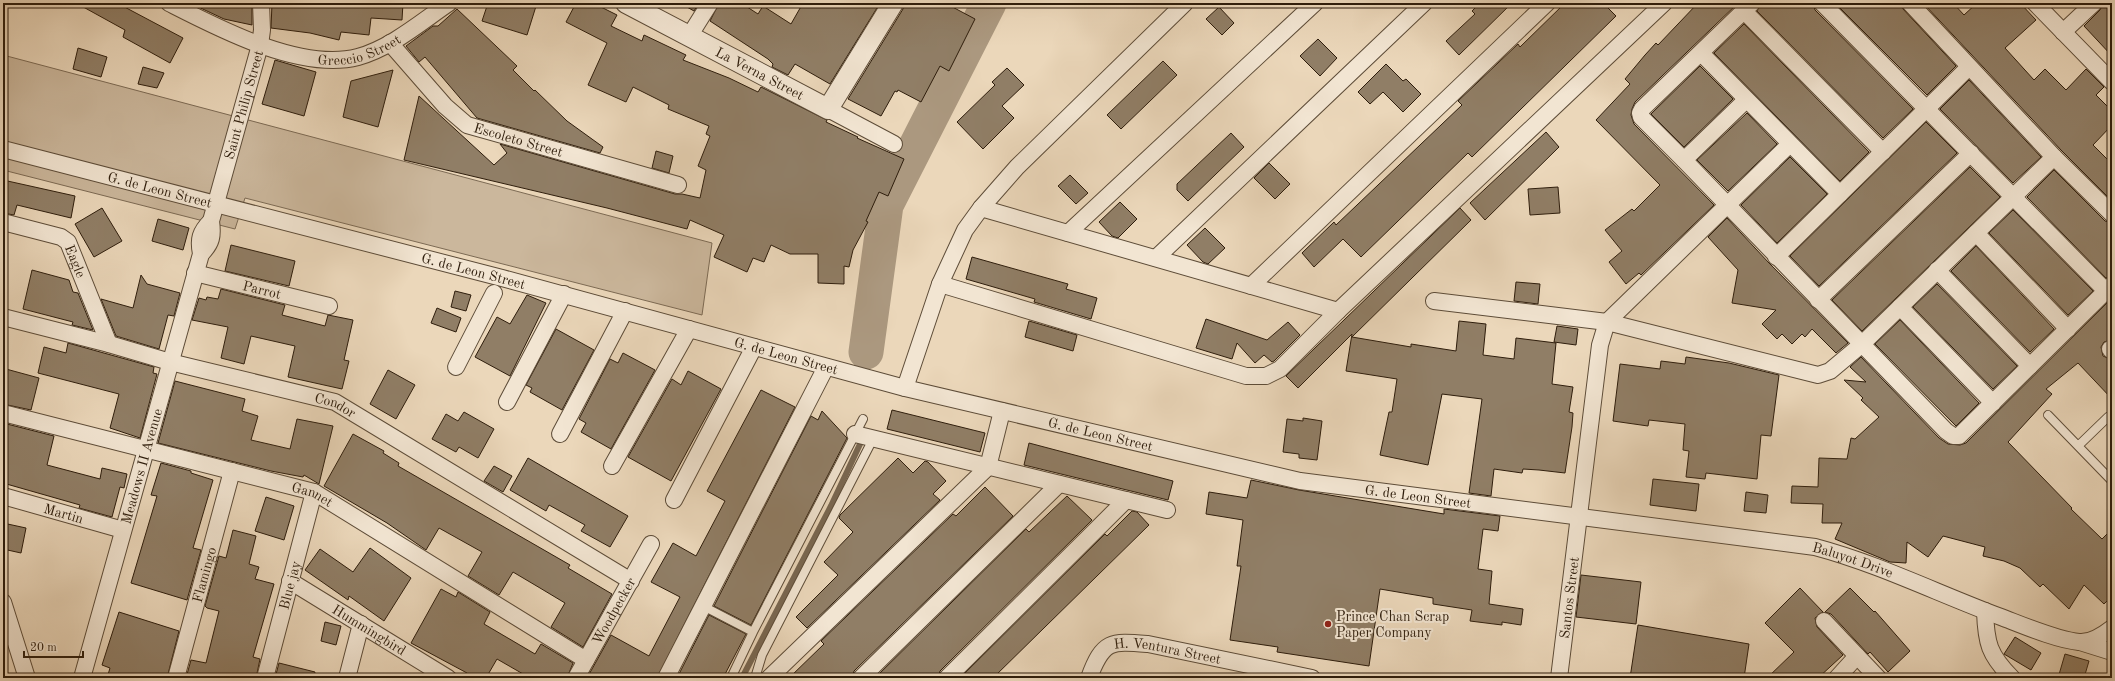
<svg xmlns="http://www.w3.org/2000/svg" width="2115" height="681" font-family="'Old Standard TT',serif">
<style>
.green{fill:#cbb79c;stroke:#7c6a54}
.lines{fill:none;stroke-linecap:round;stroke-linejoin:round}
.stream{stroke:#796751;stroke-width:6}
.river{stroke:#ab987f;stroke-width:35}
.building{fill:#907e66;stroke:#2e1d0c}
.service-casing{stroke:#5d4c38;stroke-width:10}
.minor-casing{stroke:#5d4c38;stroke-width:18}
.tertiary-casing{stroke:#5d4c38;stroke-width:22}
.service{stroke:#f2e5d2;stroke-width:8}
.minor{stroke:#f2e5d2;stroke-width:16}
.tertiary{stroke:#f2e5d2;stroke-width:20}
.poi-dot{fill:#8f2418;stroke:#f2e5d2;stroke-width:1.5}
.labels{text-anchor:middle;stroke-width:4;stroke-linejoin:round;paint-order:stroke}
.street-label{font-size:14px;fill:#2e1d0c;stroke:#f2e5d2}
.poi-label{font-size:14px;fill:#2e1d0c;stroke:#f2e5d2;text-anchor:start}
</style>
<rect width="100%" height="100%" fill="#ebd7ba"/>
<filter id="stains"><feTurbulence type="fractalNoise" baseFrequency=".005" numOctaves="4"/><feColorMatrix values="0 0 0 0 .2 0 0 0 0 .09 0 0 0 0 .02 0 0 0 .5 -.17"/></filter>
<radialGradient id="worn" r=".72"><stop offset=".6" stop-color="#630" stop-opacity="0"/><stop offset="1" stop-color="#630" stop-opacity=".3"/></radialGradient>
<!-- green -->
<path class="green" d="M3 55 712 243 702 315 245 198 235 229 3 170Z"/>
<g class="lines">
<!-- stream -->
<path class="stream" d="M742 678 831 506 861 442"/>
<!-- river -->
<path class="river" d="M866 352 886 205 989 3"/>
</g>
<!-- building -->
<path class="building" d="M76 3H117L183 38 170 63 123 37 125 30Z
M190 3H228L252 7V25L224 19Z
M272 3H403L402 20 371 18 369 35 341 32 339 40 310 33 271 28Z
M488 3H537L527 35 482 21Z
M576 3H593L617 15 611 26 642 41 644 35 686 55 683 60 729 78 758 92 761 87 827 120 826 122 858 137 857 138 904 159 888 196 879 192 866 221 868 222 853 250 849 267 844 266V284L818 283V254H790L771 245 764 262 753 258 747 272 714 257 724 235 690 220 687 229 607 208 404 160 419 96 494 165 507 153 500 144 675 194H682L700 198 706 170 698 166 710 136 706 134 709 126 668 109 669 105 633 87 626 102 588 85 607 43 566 22Z
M680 3H699L694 11Z
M719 3H741L758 14 763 6 791 24 803 3H880L830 84 795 64 788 75 772 67 773 64 768 59 710 21Z
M904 3H945L975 19 949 71 940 66 921 102 898 90 897 92 895 91 881 116 848 99 903 9Z
M1480 3H1512L1459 55 1446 41 1475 14 1472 11Z
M1565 3H1603L1616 16 1472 157 1468 153 1361 257 1343 239 1314 267 1302 253 1334 222 1336 225 1462 105 1458 101 1518 44 1520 47Z
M1698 3H1738L1635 102 1632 109 1631 115 1634 124 1714 205 1641 275 1639 273 1626 284 1609 262 1622 251 1605 230 1632 209 1634 211 1660 185 1596 120 1630 84 1625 79 1645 55 1656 43 1658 45Z
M1761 3H1813L1815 10 1913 109 1883 138 1757 11Z
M1835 3H1901L1903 9 1956 66 1927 95Z
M1923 3H1953L1964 15 1977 3H2020L2036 20 2005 48 2034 80 2045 69 2066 90 2086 69 2104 87 2096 95 2112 111V125L2093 145 2112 164V201L2061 150Z
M2103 3 2112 12V56L2084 26 2100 10Z
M1219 7 1234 23 1222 35 1206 19Z
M457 9 517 66 513 70 534 91 535 90 567 121 603 147 600 153 477 118 425 57 419 62 406 46 433 26H438Z
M1744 24 1869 152 1840 181 1714 53Z
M1318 39 1337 58 1320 76 1300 56Z
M78 48 107 57 101 77 73 69Z
M275 60 316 72 304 116 262 104Z
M1163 61 1177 75 1121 129 1107 115Z
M1386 64 1403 81 1406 79 1421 94 1403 112 1383 92 1370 104 1358 92Z
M1700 66 1733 99 1684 147 1651 114Z
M143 67 164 73 157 88 138 84Z
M1007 68 1024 85 1002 106 1014 118 983 149 957 122 995 85 992 82Z
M393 70 378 127 343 117 351 81Z
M1969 80 2041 157 2013 183 1940 109Z
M1747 113 1777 144 1728 191 1697 160Z
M1926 122 1957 153 1819 286 1790 256Z
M1546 132 1559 147 1485 220 1470 203Z
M1231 133 1244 147 1188 201 1177 190V184Z
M656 151 673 156 669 173 652 168Z
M1790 157 1827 194 1777 243 1741 205Z
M1269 163 1290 184 1275 199 1254 178Z
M1970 167 2000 197 1862 331 1832 300Z
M2054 170 2105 221 2112 223V276L2106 278 2027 197Z
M1070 175 1088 193 1076 204 1058 186Z
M3 180 75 196 71 218 17 205 14 215 3 213Z
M1558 187 1560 213 1530 215 1528 189Z
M1120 202 1137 219 1118 238 1112 236 1099 222Z
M102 208 122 241 94 257 75 224Z
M1460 208 1471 220 1352 337 1411 347V344L1456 351 1459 321 1486 324 1483 355 1514 359 1516 338 1556 343 1552 384 1573 387 1569 412 1573 413 1572 427 1565 473 1539 470 1523 469 1522 473 1494 469 1491 496 1469 493 1482 399 1442 394 1428 465 1380 455 1389 412H1392L1397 379 1346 371 1352 334 1298 388 1286 376Z
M2013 210 2093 291 2068 315 1989 233Z
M1727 218 1769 263 1848 343 1836 353 1812 329 1805 337 1802 334 1792 344 1782 334 1777 339 1762 324 1776 310 1732 303 1738 270 1708 237Z
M158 219 189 228 183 250 152 241Z
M1205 228 1225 248 1208 264 1203 262 1187 245Z
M231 245 295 261 289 286 225 271Z
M1976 246 2054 329 2030 352 1951 271Z
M972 257 1068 284 1066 289 1097 298 1091 319 1034 302 1035 299 966 279Z
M32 270 69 280 73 292 78 293 93 330 72 325 73 322 23 309Z
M141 275 147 284 180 293 174 316 168 315 159 349 116 336 101 299 133 308Z
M1516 282 1540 284 1538 304 1514 301Z
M1937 284 2017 366 1993 389 1913 307Z
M221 289 285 305 282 315 325 326 328 315 353 320 344 360 349 361 342 389 288 377 295 346 251 336 244 364 221 358 228 327 192 320 199 298 206 300 207 297 218 299Z
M455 291 471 295 466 311 451 307Z
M527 295 546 303 510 376 475 357 497 317 510 324Z
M2112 298V340L2104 342 2101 347 2103 356 2112 360V399L2078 363 2046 389 2052 394 2008 442 2072 508 2071 509 2102 539 2112 529V596L2104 604 2084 585 2069 609 2043 584 2040 587 2020 568 2004 561 1983 556 1985 547 1943 536 1928 557 1907 542 1906 563 1890 562 1835 539 1842 523H1822L1823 504 1791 503 1792 486 1818 487 1819 458 1847 459 1851 438 1855 439 1879 417 1861 400 1863 398 1844 380 1866 382 1850 367 1861 357 1939 438 1948 444 1960 445 1966 443Z
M437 308 461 318 456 332 431 323Z
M1206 319 1267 340 1288 322 1300 335 1274 361 1272 362 1264 355 1255 363 1237 343 1232 359 1196 348Z
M1900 320 1979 403 1956 426 1875 344Z
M1029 321 1077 335 1073 351 1025 337Z
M1557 326 1578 329 1576 345 1554 342Z
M556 329 594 350 562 410 530 392 532 388 526 385Z
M68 343 154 367 153 373 157 374 140 438 110 428 119 394 38 373 44 347 66 353Z
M623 353 655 370 611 449 581 432 586 423 579 419 610 359 618 363Z
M1686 357 1729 363 1779 375 1771 436 1761 435 1757 479 1706 473 1705 479 1686 477 1689 451 1683 450 1685 424 1649 420 1648 426 1613 421 1620 364 1660 369 1661 361 1685 364Z
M6 369 39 378 31 410 3 404V381Z
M388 370 415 385 396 419 370 404Z
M688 371 721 389 671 481 628 457 672 379 681 385Z
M175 381 245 399 242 411 258 416 251 440 290 449 297 419 333 426 319 484 304 475 303 477 271 471 158 443Z
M761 390 795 407 657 678H587L611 635 649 656 680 597 651 582 673 543 696 556 725 501 707 491Z
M892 410 985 433 980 452 887 429Z
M822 411 847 438 751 625 714 606 811 416 818 420Z
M464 412 494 429 478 458 459 447 456 452 432 439 446 414 458 421Z
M1303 418 1322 421 1317 460 1299 458V454L1283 452 1287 419 1303 421Z
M3 423 54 436 47 465 100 479 102 468 127 474 124 488 120 487 112 517 79 508 80 505 3 483V465L7 449 3 448Z
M353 434 384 451 383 453 399 463 398 466 570 565 568 568 612 594 583 647 551 627 565 603 540 588 513 572 499 595 468 576 482 552 439 528 426 550 387 523 324 486Z
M1029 443 1173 481 1168 500 1024 465Z
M528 458 628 516 610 547 581 531 585 525 549 505 546 511 510 490Z
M898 458 913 473 925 461 928 462 946 481 933 494 940 500 807 628 796 617 838 575 824 562 853 532 839 518 840 515Z
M161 463 191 471V473L213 480 193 548 201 550 187 600 131 583 157 496 151 495Z
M494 466 512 476 503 492 484 481Z
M1653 479 1699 484 1696 511 1650 505Z
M1251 480 1299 490 1444 514V509L1500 516 1498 531 1483 529 1478 569 1492 571 1489 604 1523 609 1521 625 1502 622V625L1470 621 1472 610 1433 604V598L1380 589 1369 666 1277 652 1278 647 1230 640 1241 566H1237L1243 520 1206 514 1209 492 1247 498Z
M985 487 1013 516 854 671 852 678H789L824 644 821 641 953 514 956 516Z
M1746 492 1768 495 1766 513 1744 511Z
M1067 496 1092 520 940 671 938 678H875L1026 529 1029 532Z
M266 497 294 506 284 540 255 531Z
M1132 511 1137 512 1149 525 993 678H960L1105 534 1107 536Z
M3 523 26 528 21 553 3 549Z
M233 530 256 536 249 564 259 567 255 579 274 584 253 657 260 659 256 678 241 674 240 678H186L191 660 206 663 219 611 207 608 205 606 219 556 226 558Z
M370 548 411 578 384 621 349 596 348 600 305 570 320 549 353 572Z
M1581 575 1641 582 1636 624 1576 617Z
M1800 588 1823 612 1815 618 1817 627 1843 655 1818 678H1767L1794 652 1765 623Z
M1850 588 1874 612 1875 611 1910 651 1888 672 1870 652 1868 654 1831 614 1825 612Z
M441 589 456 597 458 592 490 612 484 624 535 654 541 644 573 663 567 678H530L497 659 486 678H464L467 673 411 643Z
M119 612 179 631 167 678H107L110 668 102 665Z
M709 615 746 634 723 678H677Z
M325 622 341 626 336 645 321 641Z
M1638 625 1749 644 1744 678H1630Z
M2015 637 2041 653 2031 670 2004 654Z
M2065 654 2089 661 2084 678H2058Z
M279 663 315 672 314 678H275Z"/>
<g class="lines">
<defs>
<path id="service" d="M2048 415 2112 481
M2078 446 2108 417
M703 606 753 632
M731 678 753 632 863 419
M755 678 762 655 873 439"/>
<g id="minor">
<path id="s1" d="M169 3C218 28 301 72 358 57 391 48 421 22 449 3"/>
<path d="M1752 3 1642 109 1640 113 1641 117 1684 160 1946 431 1953 436H1959L2112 285"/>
<path d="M1822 3 2106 291"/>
<path d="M1910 3 2054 157 2112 214"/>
<path d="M2035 3 2112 82"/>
<path d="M1744 11 1883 152"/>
<path d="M2063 32 2094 3"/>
<path d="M690 35 710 3"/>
<path id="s2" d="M390 43 445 106 467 125 678 185"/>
<path d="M1701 53 1840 194"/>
<path d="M828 109 894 144"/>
<path id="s3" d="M3 149 502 278 905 388 1300 481 1815 547C1879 564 1939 594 2001 617 2022 625 2057 640 2079 642 2091 643 2103 635 2112 628"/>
<path d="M1684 160 1746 100"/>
<path d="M981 208 1338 311"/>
<path id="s4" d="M3 222 61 237 68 242 109 344"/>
<path d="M1068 233 1315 3"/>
<path d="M1976 233 2068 329"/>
<path id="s5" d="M201 254C212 243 213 236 211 221L260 45 262 30 261 3"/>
<path d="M1776 257 1969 67"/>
<path d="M1156 258 1424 3"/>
<path d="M1937 270 2030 366"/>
<path id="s6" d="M195 273 329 306"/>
<path d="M940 284 1246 376H1266L1280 369 1338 311 1664 3"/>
<path d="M1251 286 1547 3"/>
<path d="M1818 300 1971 153"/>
<path d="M1434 301 1607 322 1818 375 1830 371 1861 345 2054 157"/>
<path d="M1900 307 1993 403"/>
<path id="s7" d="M3 317 109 344 170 362 335 402 631 581"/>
<path d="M2110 349 2112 351"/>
<path d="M456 367 494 293"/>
<path d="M905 388 940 284 965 230 981 208 1017 167 1185 3"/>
<path d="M507 402 564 294"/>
<path id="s8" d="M3 413 314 492 586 660"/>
<path d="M560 434 625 311"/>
<path d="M855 434 1167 510"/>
<path d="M612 466 689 329"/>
<path id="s9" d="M3 496 123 530"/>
<path d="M674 500 754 347"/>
<path id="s10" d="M290 581 448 678"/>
<path d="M3 602 27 678"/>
<path d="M1985 611C1986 643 1989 655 2012 678"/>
<path d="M1824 621 1878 678"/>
<path d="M2080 642 2112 652"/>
<path id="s11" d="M82 678 201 254C198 239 200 232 211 221"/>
<path id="s12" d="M176 678 232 471"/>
<path id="s13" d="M265 678 314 492"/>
<path d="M347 678 361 624"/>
<path id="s14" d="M576 678 651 544"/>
<path d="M666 678 826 367"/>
<path d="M769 678 988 467 1002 411"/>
<path d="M861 678 1059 484"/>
<path d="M947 678 1126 500"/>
<path id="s15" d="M1089 678C1103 640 1111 641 1148 644L1312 678"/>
<path id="s16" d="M1559 678 1600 345 1607 322 1790 144"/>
<path d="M1837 678 1857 656"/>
</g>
<g id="tertiary">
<path id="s17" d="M626 3 828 109 893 3"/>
</g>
</defs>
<!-- service casing -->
<use href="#service" class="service-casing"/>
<!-- minor casing -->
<use href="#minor" class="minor-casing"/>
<!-- tertiary casing -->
<use href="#tertiary" class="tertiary-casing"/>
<!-- service -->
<use href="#service" class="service"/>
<!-- minor -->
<use href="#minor" class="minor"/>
<!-- tertiary -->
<use href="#tertiary" class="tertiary"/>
</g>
<!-- markers -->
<circle class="poi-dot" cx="1328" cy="624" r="4"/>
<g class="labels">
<!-- street labels -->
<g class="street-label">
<text dy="5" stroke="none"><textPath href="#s1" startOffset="203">Greccio Street</textPath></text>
<text dy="5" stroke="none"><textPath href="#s17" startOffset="151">La Verna Street</textPath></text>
<text dy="5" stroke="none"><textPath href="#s5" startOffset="157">Saint Philip Street</textPath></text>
<text dy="5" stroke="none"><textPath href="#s2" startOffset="166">Escoleto Street</textPath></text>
<text dy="5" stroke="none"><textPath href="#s3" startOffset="162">G. de Leon Street</textPath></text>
<text dy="5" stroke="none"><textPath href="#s4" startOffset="89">Eagle</textPath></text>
<text dy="5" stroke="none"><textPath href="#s3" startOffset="486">G. de Leon Street</textPath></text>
<text dy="5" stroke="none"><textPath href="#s6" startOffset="69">Parrot</textPath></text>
<text dy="5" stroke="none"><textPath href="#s3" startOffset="810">G. de Leon Street</textPath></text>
<text dy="5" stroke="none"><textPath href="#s7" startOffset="344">Condor</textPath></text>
<text dy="5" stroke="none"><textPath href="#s3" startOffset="1134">G. de Leon Street</textPath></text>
<text dy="5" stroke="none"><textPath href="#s11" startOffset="220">Meadows II Avenue</textPath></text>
<text dy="5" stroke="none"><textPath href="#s8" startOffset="320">Gannet</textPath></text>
<text dy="5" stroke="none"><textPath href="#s3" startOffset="1458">G. de Leon Street</textPath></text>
<text dy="5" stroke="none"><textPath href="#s9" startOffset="63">Martin</textPath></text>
<text dy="5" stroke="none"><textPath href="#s3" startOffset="1898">Baluyot Drive</textPath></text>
<text dy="5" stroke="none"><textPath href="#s12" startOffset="107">Flamingo</textPath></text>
<text dy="5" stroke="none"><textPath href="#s13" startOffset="96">Blue jay</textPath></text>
<text dy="5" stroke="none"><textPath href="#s16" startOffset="81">Santos Street</textPath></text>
<text dy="5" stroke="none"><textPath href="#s14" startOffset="77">Woodpecker</textPath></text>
<text dy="5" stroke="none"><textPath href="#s10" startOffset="93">Hummingbird</textPath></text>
<text dy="5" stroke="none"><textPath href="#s15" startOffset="98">H. Ventura Street</textPath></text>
</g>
<!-- poi labels -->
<g class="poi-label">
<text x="1336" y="621">Prince Chan Scrap<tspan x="1336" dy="16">Paper Company</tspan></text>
</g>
</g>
<!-- margin -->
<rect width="2115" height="681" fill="none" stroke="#ebd7ba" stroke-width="16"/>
<rect x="4" y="4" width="2107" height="673" fill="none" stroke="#2e1d0c" stroke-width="2"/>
<rect x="8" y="8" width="2099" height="665" fill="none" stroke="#2e1d0c"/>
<!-- scale -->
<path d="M24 651v6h59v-6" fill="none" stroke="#2e1d0c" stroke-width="2"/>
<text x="30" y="651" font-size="12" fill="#2e1d0c" stroke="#f2e5d2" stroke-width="3" paint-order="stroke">20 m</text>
<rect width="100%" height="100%" filter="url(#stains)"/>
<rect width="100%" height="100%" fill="url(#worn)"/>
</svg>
